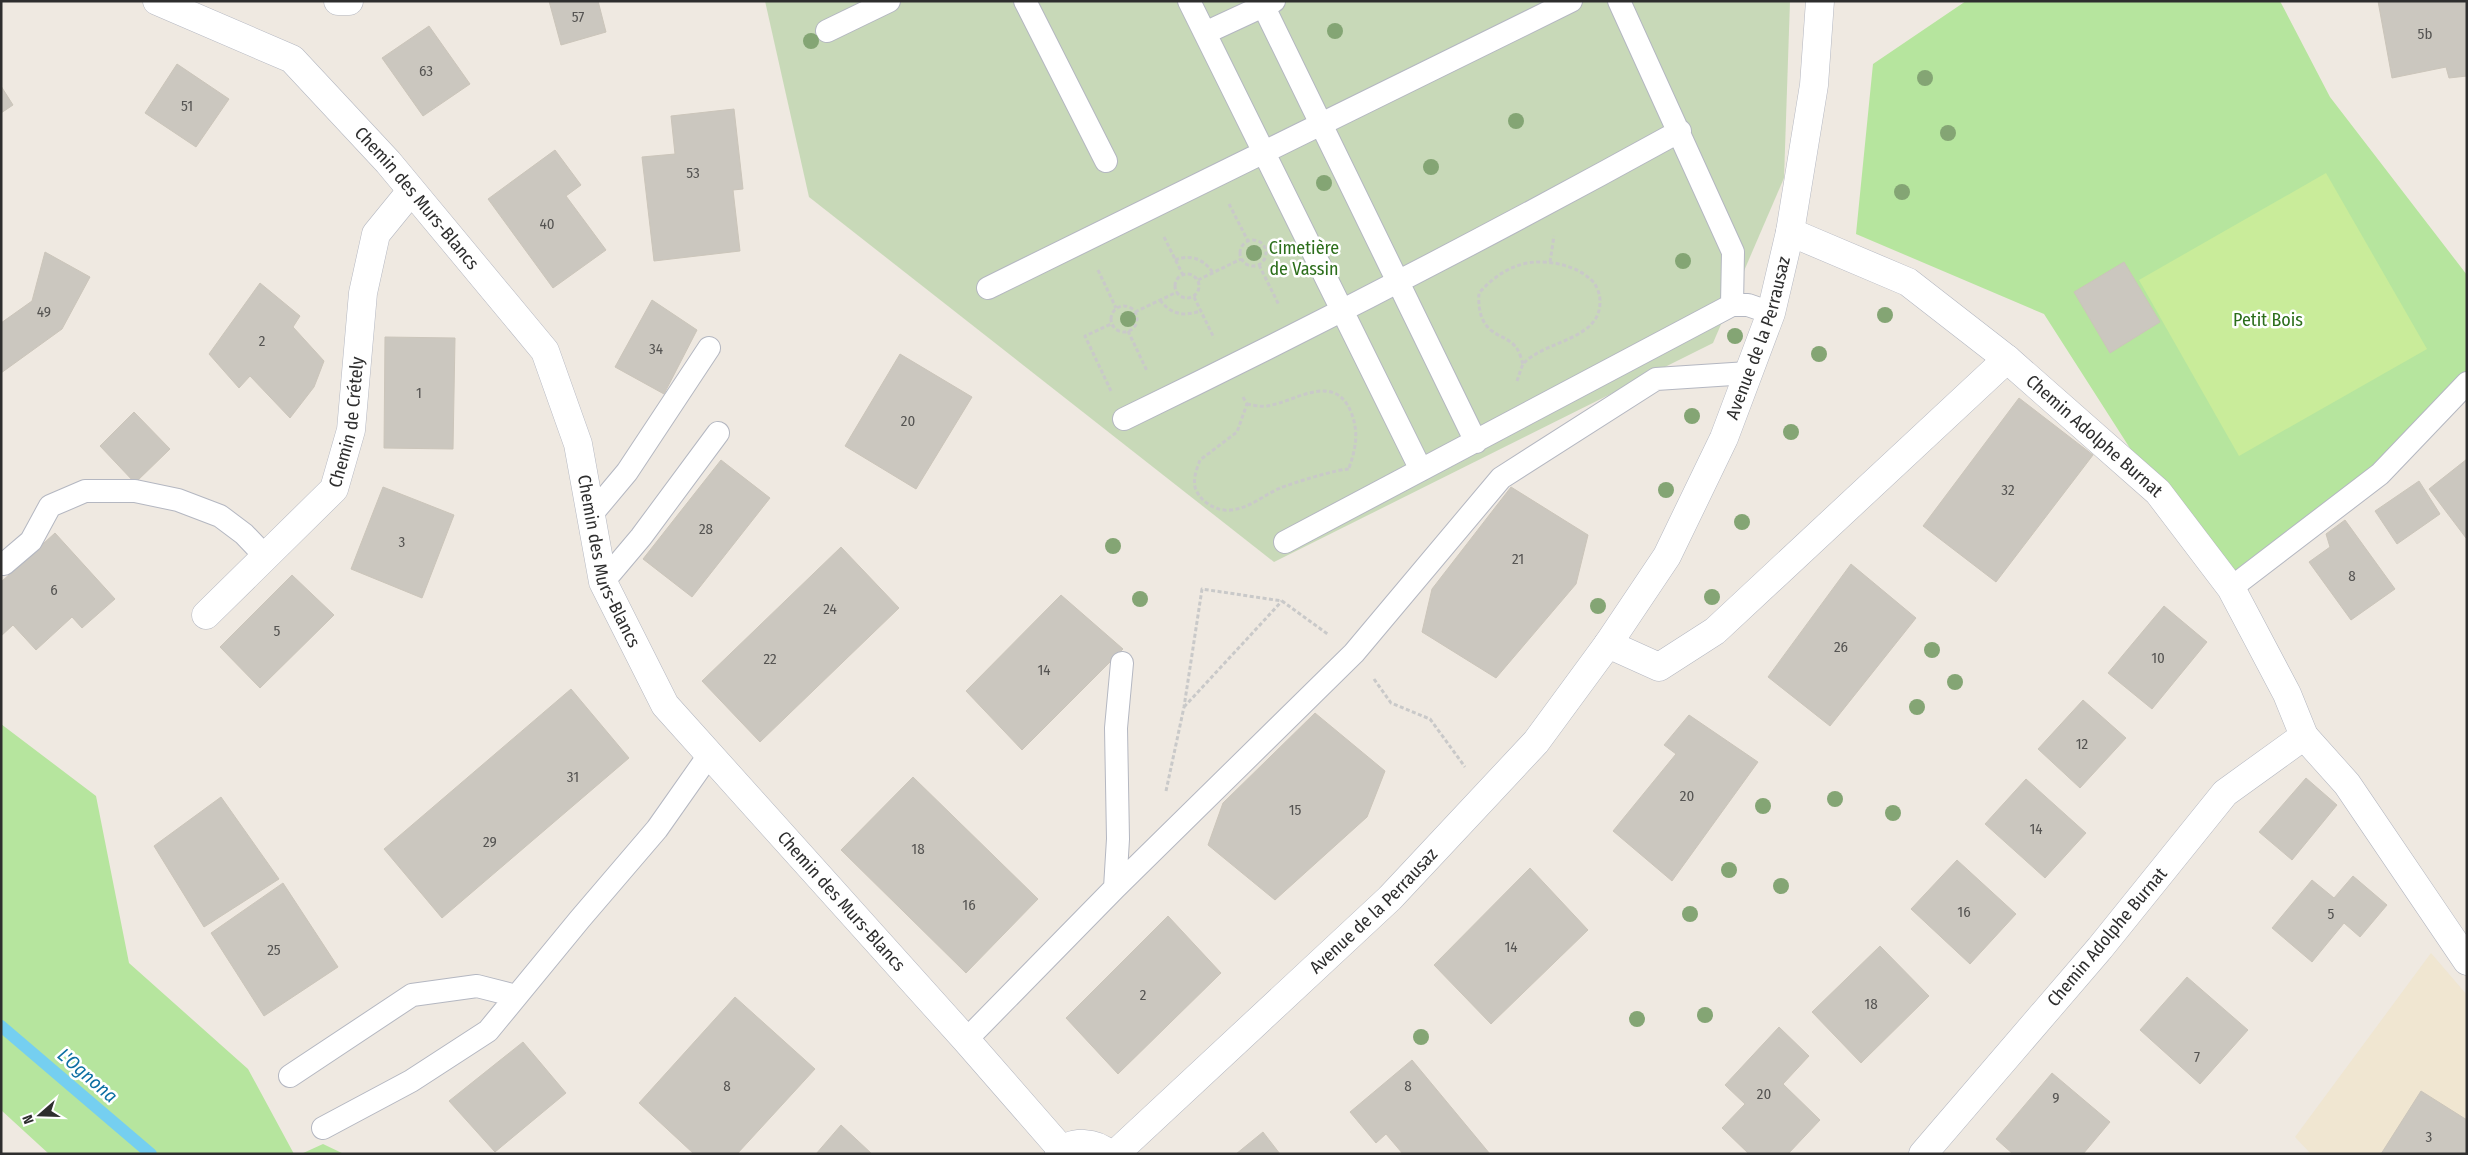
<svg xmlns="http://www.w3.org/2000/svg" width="2468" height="1155" font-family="'Fira Sans Condensed',sans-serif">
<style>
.education{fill:#f0e6d1}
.green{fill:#b6e59e}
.cemetery{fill:#c8d9b8}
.pitch{fill:#c9ec9a}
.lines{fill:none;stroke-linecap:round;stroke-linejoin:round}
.stream{stroke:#75cff0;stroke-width:12}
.building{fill:#cbc7bf;stroke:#cbc5ba}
.service-casing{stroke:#b4b7c1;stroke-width:24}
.minor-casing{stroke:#b4b7c1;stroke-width:29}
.tertiary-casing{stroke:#b4b7c1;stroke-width:29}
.path{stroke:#c9c9c9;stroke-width:3;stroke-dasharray:4 2.5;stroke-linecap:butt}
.service{stroke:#fff;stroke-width:22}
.minor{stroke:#fff;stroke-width:28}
.tertiary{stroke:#fff;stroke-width:28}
.tree{fill:#84a574}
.labels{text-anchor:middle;stroke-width:5;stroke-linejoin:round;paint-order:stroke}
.number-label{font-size:15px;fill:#555452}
.street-label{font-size:18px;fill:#2e2e2e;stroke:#fff}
.park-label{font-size:18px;fill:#2c6e1b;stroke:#fff}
.water-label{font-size:19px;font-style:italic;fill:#0d6fa3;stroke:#fff}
</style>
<rect width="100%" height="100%" fill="#efe9e1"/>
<!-- education -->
<path class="education" d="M2431 953 2467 995V1154H2311L2295 1137Z"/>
<!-- green -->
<path class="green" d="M1966 1H2280L2330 97 2467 275V371L2380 474 2231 588 2158 492 2044 314 1856 234 1873 64Z
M1 724 96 796 129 963 248 1069 294 1154H49L1 1110Z
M323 1144 344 1154H301Z"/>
<!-- cemetery -->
<path class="cemetery" d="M765 1H1790L1784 178 1713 343 1274 562 809 197Z"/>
<!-- pitch -->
<path class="pitch" d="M2326 173 2427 349 2239 456 2139 280Z"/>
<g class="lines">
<!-- stream -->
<path class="stream" d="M1 1026 151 1154"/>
</g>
<!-- building -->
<path class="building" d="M549 1H598L606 32 561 45Z
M2378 1H2467V76L2449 78 2446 67 2392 78Z
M429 26 470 84 423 116 382 58Z
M177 64 229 99 196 147 145 113Z
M1 86 13 105 1 113Z
M734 109 743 189 733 190 740 251 654 261 642 157 675 154 671 116Z
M555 150 581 185 566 196 606 250 553 288 488 199Z
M45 252 90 277 62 329 1 373V323L32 301Z
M2124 262 2160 322 2110 353 2074 292Z
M260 283 300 316 293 327 324 361 314 387 290 418 250 376 239 388 209 354Z
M652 300 697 330 664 394 615 367Z
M385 337 455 338 453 449 384 448Z
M900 354 972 397 916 489 845 446Z
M2019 398 2093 455 1996 582 1923 526Z
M134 412 170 449 135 483 100 446Z
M2467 459V538H2466L2429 489Z
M721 460 770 498 692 597 643 559Z
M2419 481 2440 514 2397 544 2375 511Z
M383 487 454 515 422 598 351 569Z
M1511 487 1588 535 1576 584 1496 678 1422 632 1432 589Z
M2345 520 2395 589 2351 620 2309 562 2330 547 2326 534Z
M55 533 115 599 82 628 72 617 36 650 13 625 1 636V582Z
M841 547 899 608 760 742 702 681Z
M1851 564 1916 618 1830 726 1768 677Z
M292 575 334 615 260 688 220 647Z
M1061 595 1123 649 1022 750 966 691Z
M2164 606 2207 642 2152 709 2108 673Z
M571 689 629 758 442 918 384 849Z
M2083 700 2126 738 2080 788 2038 749Z
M1315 713 1385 771 1367 817 1275 900 1208 845 1223 803Z
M1689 715 1758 762 1672 881 1613 831 1676 754 1664 745Z
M913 777 1038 899 966 973 841 850Z
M2306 778 2337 805 2292 860 2259 832Z
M2026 779 2086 833 2045 878 1985 824Z
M221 797 279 879 204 927 154 846Z
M1957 860 2016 914 1970 964 1911 909Z
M1530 868 1588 930 1491 1024 1434 965Z
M2353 876 2387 905 2360 937 2344 923 2312 962 2272 928 2312 880 2334 898Z
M283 883 338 967 264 1016 211 933Z
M1168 916 1221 973 1118 1074 1066 1018Z
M1880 946 1929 996 1861 1063 1812 1012Z
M2187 977 2248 1030 2200 1084 2140 1030Z
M735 997 815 1069 737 1154H694L639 1103Z
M1779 1027 1809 1056 1783 1084 1820 1120 1788 1154H1749L1722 1128 1745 1104 1725 1085Z
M523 1042 566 1093 495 1152 449 1101Z
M1412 1060 1490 1154H1403L1386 1134 1376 1143 1350 1112Z
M2052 1073 2110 1122 2083 1154H2013L1996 1139Z
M2421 1091 2467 1120V1154H2381Z
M841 1125 872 1154H816Z
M1263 1132 1280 1154H1236Z"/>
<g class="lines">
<defs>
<path id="service" d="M1025 1 1106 161
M1189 1 1421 470
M1261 1 1476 442
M1619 1 1733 252 1732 305
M827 31 889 1
M1205 33 1274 1
M988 288 1571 1
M1124 419C1312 328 1497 232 1680 131
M591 515 627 472 709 348
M1285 542 1732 305H1748L1771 313
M4 564 31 541 50 506 85 491H135L178 500 220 516 244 534 266 557
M603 582 641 537 718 433
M2231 588 2380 474 2467 383
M1115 888 1118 839 1116 728 1122 663
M966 1040 1115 888 1354 653 1501 478 1656 379 1748 373
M290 1076 412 995 477 986 516 996
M323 1128 411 1081 488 1031 580 919 657 829 709 755"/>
<g id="minor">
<path id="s1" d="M157 1 292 59 388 162 545 351 578 444 603 582 665 705 966 1040 1062 1150"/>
<path d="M338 1H349"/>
<path id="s2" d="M1790 232 1908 282 2007 359 2158 492 2231 588 2287 694 2304 736 2225 793 2100 948 1923 1154"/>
<path id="s3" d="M206 615 334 489 351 430 363 293 376 234 411 191"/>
<path d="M1608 644 1659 667 1715 631 2007 359"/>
<path d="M2304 736 2347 784 2467 961"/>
</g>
<g id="tertiary">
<path d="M1059 1154C1072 1139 1096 1142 1109 1154"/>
<path id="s4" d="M1115 1154 1390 898 1536 742 1608 644 1667 556 1724 438 1771 313 1790 232 1814 85 1820 1"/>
</g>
</defs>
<!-- service casing -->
<use href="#service" class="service-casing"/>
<!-- minor casing -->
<use href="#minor" class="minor-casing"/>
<!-- tertiary casing -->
<use href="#tertiary" class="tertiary-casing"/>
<!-- path -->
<path class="path" d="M1229 204 1248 241
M1164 237 1183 275
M1240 253a13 13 0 1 1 26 0a13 13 0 1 1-26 0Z
M1175 260C1191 254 1204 259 1213 273
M1550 262 1554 236
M1259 265 1279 305
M1098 270 1116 308
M1175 286a12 12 0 1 1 24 0a12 12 0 1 1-24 0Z
M1198 280 1241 259
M1194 297 1214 338
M1160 300C1170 314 1184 317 1200 311
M1111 319a13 13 0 1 1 26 0a13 13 0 1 1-26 0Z
M1135 312 1177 292
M1128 331 1147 371
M1517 381C1519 376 1521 367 1524 363 1546 340 1601 340 1600 301 1600 293 1596 283 1589 278 1575 266 1553 261 1535 262 1512 264 1494 276 1479 293 1478 307 1480 322 1492 331 1500 337 1509 339 1515 346 1519 350 1521 358 1523 364
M1111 391 1085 336 1111 324
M1243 397 1247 404 1237 432 1200 460C1197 468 1193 478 1195 487 1199 501 1216 512 1231 510 1250 508 1264 495 1280 488 1293 483 1340 468 1351 469
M1247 404C1253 405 1260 407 1267 406 1295 402 1334 371 1351 412 1359 432 1356 448 1349 468
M1374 679 1391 703 1430 719 1465 767
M1184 707 1282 601
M1166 791 1184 707 1202 589 1282 601 1329 635"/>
<!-- service -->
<use href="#service" class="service"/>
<!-- minor -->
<use href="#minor" class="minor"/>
<!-- tertiary -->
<use href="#tertiary" class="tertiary"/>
</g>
<!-- trees -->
<g class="tree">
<circle cx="1335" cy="31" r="8"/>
<circle cx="811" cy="41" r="8"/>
<circle cx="1925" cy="78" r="8"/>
<circle cx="1516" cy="121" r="8"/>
<circle cx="1948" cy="133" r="8"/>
<circle cx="1431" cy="167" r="8"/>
<circle cx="1324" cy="183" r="8"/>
<circle cx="1902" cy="192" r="8"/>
<circle cx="1254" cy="253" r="8"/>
<circle cx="1683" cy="261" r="8"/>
<circle cx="1885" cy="315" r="8"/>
<circle cx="1128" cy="319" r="8"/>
<circle cx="1735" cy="336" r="8"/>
<circle cx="1819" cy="354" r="8"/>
<circle cx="1692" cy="416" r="8"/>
<circle cx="1791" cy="432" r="8"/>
<circle cx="1666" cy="490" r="8"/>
<circle cx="1742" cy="522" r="8"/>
<circle cx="1113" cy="546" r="8"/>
<circle cx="1712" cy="597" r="8"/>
<circle cx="1140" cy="599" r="8"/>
<circle cx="1598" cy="606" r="8"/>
<circle cx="1932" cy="650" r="8"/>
<circle cx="1955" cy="682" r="8"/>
<circle cx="1917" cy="707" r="8"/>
<circle cx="1835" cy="799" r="8"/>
<circle cx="1763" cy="806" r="8"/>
<circle cx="1893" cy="813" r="8"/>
<circle cx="1729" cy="870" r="8"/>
<circle cx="1781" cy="886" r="8"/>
<circle cx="1690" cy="914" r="8"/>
<circle cx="1705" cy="1015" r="8"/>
<circle cx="1637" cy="1019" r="8"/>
<circle cx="1421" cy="1037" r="8"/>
</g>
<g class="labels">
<!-- number labels -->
<g class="number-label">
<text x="578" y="22">57</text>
<text x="2425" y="39">5b</text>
<text x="426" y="76">63</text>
<text x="187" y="111">51</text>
<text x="693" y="178">53</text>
<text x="547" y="229">40</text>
<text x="44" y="317">49</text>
<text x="262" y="346">2</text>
<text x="656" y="354">34</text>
<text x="419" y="398">1</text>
<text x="908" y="426">20</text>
<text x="2008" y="495">32</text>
<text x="706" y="534">28</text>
<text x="402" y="547">3</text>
<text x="1518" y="564">21</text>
<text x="2352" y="581">8</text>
<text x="54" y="595">6</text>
<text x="830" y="614">24</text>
<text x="277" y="636">5</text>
<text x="1841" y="652">26</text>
<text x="2158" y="663">10</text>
<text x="770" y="664">22</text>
<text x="1044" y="675">14</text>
<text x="2082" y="749">12</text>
<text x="573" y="782">31</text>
<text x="1687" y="801">20</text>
<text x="1295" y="815">15</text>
<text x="2036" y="834">14</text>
<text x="490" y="847">29</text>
<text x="918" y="854">18</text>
<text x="969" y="910">16</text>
<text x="1964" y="917">16</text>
<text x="2331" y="919">5</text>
<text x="1511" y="952">14</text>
<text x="274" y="955">25</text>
<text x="1143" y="1000">2</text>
<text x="1871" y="1009">18</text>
<text x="2197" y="1062">7</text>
<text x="727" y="1091">8</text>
<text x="1408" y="1091">8</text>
<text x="1764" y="1099">20</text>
<text x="2056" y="1103">9</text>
<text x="2429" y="1142">3</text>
</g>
<!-- street labels -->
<g class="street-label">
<text dy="6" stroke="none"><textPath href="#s1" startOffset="334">Chemin des Murs-Blancs</textPath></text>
<text dy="6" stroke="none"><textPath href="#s4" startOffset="1054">Avenue de la Perrausaz</textPath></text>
<text dy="6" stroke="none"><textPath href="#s3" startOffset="248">Chemin de Crétely</textPath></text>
<text dy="6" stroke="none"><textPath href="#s2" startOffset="370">Chemin Adolphe Burnat</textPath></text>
<text dy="6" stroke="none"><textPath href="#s1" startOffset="754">Chemin des Murs-Blancs</textPath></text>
<text dy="6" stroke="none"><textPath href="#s1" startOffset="1174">Chemin des Murs-Blancs</textPath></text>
<text dy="6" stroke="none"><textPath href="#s4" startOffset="355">Avenue de la Perrausaz</textPath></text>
<text transform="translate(2107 937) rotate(-50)" y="6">Chemin Adolphe Burnat</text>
</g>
<!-- park labels -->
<g class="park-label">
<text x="1304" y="254">Cimetière<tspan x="1304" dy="21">de Vassin</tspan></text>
<text x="2268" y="326">Petit Bois</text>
</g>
<!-- water labels -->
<g class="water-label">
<text transform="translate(88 1075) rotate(41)" y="7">L'Ognona</text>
</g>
</g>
<!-- border -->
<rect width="2468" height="1155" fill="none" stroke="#2e2e2e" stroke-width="5"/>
<!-- north arrow -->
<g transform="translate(40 1115) rotate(250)" stroke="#ffffff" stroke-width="4" paint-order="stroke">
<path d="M0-4L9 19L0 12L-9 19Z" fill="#2e2e2e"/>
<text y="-8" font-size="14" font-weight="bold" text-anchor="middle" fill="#2e2e2e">N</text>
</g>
</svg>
